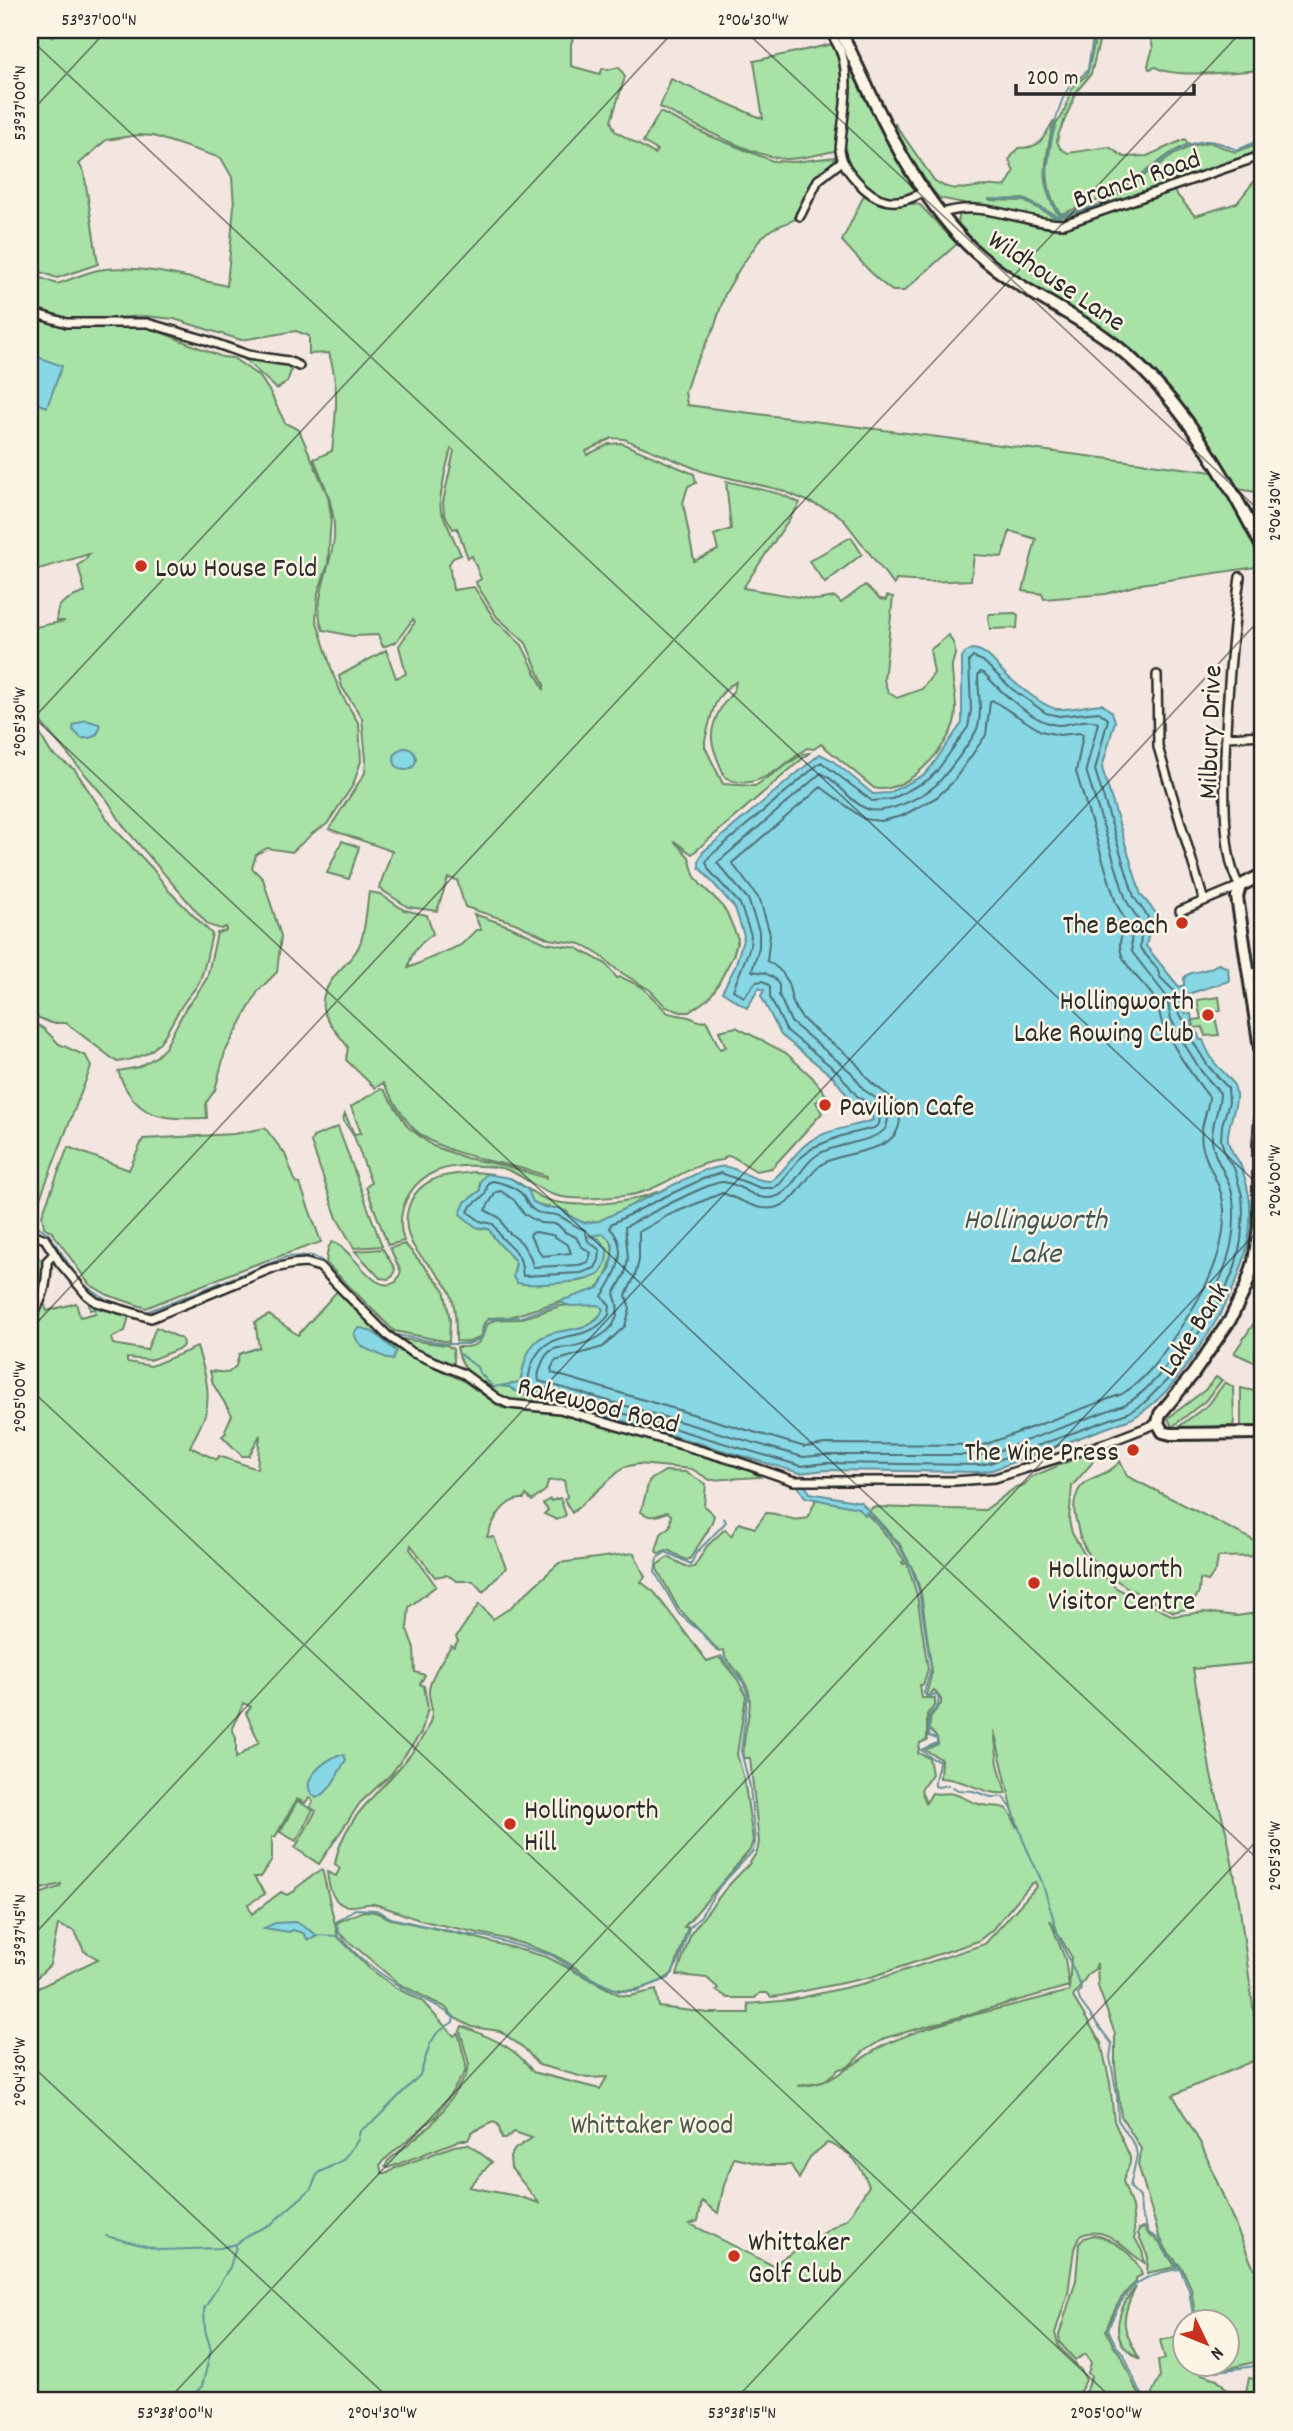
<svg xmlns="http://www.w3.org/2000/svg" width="1293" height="2431" font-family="Dekko,sans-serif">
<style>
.built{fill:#e9d3db}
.green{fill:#a8e2a6;stroke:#6a8668;stroke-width:2;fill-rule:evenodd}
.water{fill:#87d7e4;stroke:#62929a;stroke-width:2}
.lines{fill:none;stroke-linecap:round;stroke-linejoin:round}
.shore{stroke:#507075;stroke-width:2}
.stream{stroke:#62929a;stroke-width:2}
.minor-casing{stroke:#2b2b2b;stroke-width:12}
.secondary-casing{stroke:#2b2b2b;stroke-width:16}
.minor{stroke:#fcf5e5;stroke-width:7}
.secondary{stroke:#fcf5e5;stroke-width:10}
.ticks{fill:none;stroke:#2b2b2b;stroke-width:2;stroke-opacity:0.45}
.poi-dot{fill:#c8321e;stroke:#fcf5e5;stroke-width:2.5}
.labels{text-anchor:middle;stroke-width:5;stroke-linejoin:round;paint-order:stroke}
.street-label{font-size:28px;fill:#2b2b2b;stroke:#fcf5e5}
.poi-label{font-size:28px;fill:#2b2b2b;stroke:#fcf5e5;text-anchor:start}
.park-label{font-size:28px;fill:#4a594a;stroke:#fcf5e5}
.water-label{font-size:30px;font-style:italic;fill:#425659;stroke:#fcf5e5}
.neatline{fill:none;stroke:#2b2b2b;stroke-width:2.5}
.ticks-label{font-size:18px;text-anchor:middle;fill:#2b2b2b}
</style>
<rect width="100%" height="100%" fill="#f3e6e0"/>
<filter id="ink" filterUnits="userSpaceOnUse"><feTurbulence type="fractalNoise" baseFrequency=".0143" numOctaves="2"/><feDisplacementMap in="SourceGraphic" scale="14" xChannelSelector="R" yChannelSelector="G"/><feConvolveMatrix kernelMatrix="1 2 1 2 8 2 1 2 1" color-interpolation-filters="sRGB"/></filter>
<g filter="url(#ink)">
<!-- built -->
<path class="built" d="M1263 956V1041L1251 958Z"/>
<!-- green -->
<path class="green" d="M57 30H576L571 44V66L600 74 603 68 608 70 619 67 625 77 611 121 615 131 655 154 657 150 643 142 660 112 710 136 773 161 794 162 835 157 832 168 796 219 772 229 761 238 740 268 725 294 714 328 692 371 685 392 687 405 1213 472 1244 522 1263 566 1141 584 1106 594 1044 599 1042 594 1023 591 1036 539 1010 531 1002 557 974 555 971 580 929 582 896 580 894 585 843 519 836 513 781 490 704 472 624 439 612 438 586 451 587 455 609 444 621 443 694 474 696 483 688 486 683 503 694 561 718 550 714 535 731 529 726 481 780 494 800 503 743 588 816 600 835 597 841 603 865 585 880 599 886 600 887 596 893 597 884 680 888 692 897 698 922 689 934 673 930 650 949 635C951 640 955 645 955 650 956 655 953 660 952 665 951 684 959 701 955 719 949 747 906 796 874 788L821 744 814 749 807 748C784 764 754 795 725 777 713 748 704 737 722 706 727 698 735 693 736 682 713 694 711 717 705 741V747L723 784 755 786 803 754 809 753 692 854 674 841 689 857 694 875 701 885 719 902 727 913 738 939 733 956 716 988 709 998 689 1012H681L666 1007 650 990 617 970 601 956 581 944 549 939 515 923 465 907 457 880 448 878 437 911 408 907 379 888 392 851 329 829 365 773 366 760 362 718 342 687 339 676 386 650 396 678 406 674 399 646 415 622 413 619 396 642 383 647 378 635 352 636 323 630C311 601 331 569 334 538 336 509 325 486 314 459L332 451C336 413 340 390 329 353L309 354V336L296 331 241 340 174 319 145 316 69 321 30 311V274L57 284C70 280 84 273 98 270 134 263 191 278 227 286L234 206 232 177 221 158 153 136 139 135 106 140 79 164 84 172 98 264 57 278 30 268V44L33 37 42 33 54 37ZM451 449 454 451 443 502 444 513 453 529 457 528 468 558 472 556 481 579 476 582 477 585 497 617 526 643 544 685V690L522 645 495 620 474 587 453 590 449 564 453 558 461 555 441 511 440 500 445 472Z
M1149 30H1263V70C1243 71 1169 79 1156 67L1149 69 1148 65 1153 48Z
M1095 40 1099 42 1091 74 1077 91 1059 133 1057 141 1060 148 1068 153 1109 147 1124 157 1147 156 1185 139 1188 144 1171 153 1114 194 1061 214C1042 191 1045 151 1056 125 1057 121 1061 119 1062 116 1073 95 1063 92 1087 75Z
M833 44C848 74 845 119 835 151 819 154 802 159 786 159 756 158 689 122 660 107L671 79 763 119 754 61Z
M850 58 914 186 915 190 911 196 885 198 871 192 853 173 843 155 845 60Z
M1054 120C1047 151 1037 188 1059 215L1057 216 1024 199 988 200 1024 201 1057 218 1105 203 1175 154 1191 146 1209 142 1235 152 1259 143 1263 153 1202 174 1165 184 1122 203 1065 223 965 206 964 203 939 198 918 173 892 125 895 124 934 180C953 195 968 186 989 186 996 185 1000 188 1006 186L1014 172 1009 160 1018 148C1042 148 1042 139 1054 120Z
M1259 175 1263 182V493L1237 489C1207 439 1173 382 1126 346 1090 318 1049 301 1012 275 991 260 975 242 958 223L960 211H965L1063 229 1172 189 1195 216 1237 203Z
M864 195C884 211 898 199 920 205L957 244 904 291H892L876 278 842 241Z
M30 316 75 327 143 325 222 357 233 358 260 377 270 392 285 423 299 430 328 496 331 516 328 564 318 593 316 619 334 677 343 697 359 724 361 761 353 785 327 824 313 833 292 852 267 848 256 855 252 868 263 879 281 936 277 972 258 991 225 1052 215 1090 206 1103 207 1118C162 1119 135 1120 118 1071L139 1067 157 1056 165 1048 186 1007 194 998 207 978 217 933 226 931V927L221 929 208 925 124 827 108 801 32 712 30 706V628L65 621H57C54 602 70 598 85 592L78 565 84 561 89 554 39 569 31 570 30 566Z
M243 358 288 365 291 371 287 382 277 389Z
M851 537 862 554 825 583 809 561Z
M1015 613 1018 615 1017 628 990 629 988 616 990 614Z
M30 717 51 753 75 770 112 826 152 868 169 891 212 934C208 949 206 967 199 982 195 990 188 996 183 1004 161 1038 163 1055 117 1062L66 1023H51L30 1014Z
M342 841 359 847 349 879 327 873Z
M369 892 380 894 404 910 427 915 433 934C420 943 411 952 408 968L461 945 476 930H481L474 914 509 926 546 943 577 948 606 964 617 978 621 977 642 987 668 1013 689 1017 701 1022 706 1020 720 1049 726 1047 719 1031 736 1027 786 1053 812 1077 827 1096 816 1102 822 1113 772 1168 756 1171 733 1157 726 1156 723 1160C687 1163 660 1193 623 1196 603 1198 573 1201 554 1195 534 1189 521 1172 501 1168 483 1165 454 1164 437 1171 409 1182 394 1213 404 1241L388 1245 366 1187 371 1183 354 1136 343 1120 345 1114 354 1134 361 1133 351 1107 380 1089 384 1090 408 1127 433 1146 466 1158 506 1166 546 1178 547 1176C507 1161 445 1158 414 1129 401 1116 393 1098 383 1083L375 1088 346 1060 348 1047C326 1018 309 1006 338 972 346 963 354 957 359 946 366 931 366 909 369 892Z
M1219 997 1221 1011 1214 1012 1219 1035 1205 1036 1203 1027 1194 1028 1193 1020 1201 1019 1197 1000Z
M30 1021 43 1028 59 1044 86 1056 91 1067 33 1216 30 1214Z
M338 1127 382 1246 354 1248 337 1218 311 1142 313 1137Z
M265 1128 285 1154 296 1183 300 1184 321 1242 242 1269 146 1308 108 1295 89 1284 52 1232 44 1227 42 1215 68 1147 129 1170 143 1139 234 1134Z
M474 1172 493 1174H486L480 1182V1191L465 1202 479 1228 489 1229C496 1243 507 1250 516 1263L514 1272C538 1279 580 1291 601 1271L594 1237 587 1236C625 1217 614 1275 595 1290L510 1317 489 1318 484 1323 480 1337 469 1342 456 1341C456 1326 456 1307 450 1292 443 1276 426 1264 416 1250 398 1224 406 1190 437 1178 448 1174 462 1174 474 1172Z
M510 1178C523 1184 535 1196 548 1200 577 1209 632 1203 659 1191L613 1215 599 1221 584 1223 573 1218 566 1211 539 1205 533 1202 524 1187Z
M332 1242C354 1248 372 1296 396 1282L401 1272 390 1248 405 1244 444 1289 450 1319 449 1342 394 1331 326 1263 328 1248Z
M383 1249 395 1269 393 1276 388 1279 380 1278 355 1251Z
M30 1254 42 1260C47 1276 42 1288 37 1303L36 1292 30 1286Z
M339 1289 388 1342 425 1363 462 1380 502 1408 560 1414 714 1458 744 1467 760 1477 710 1480 692 1469 638 1464 624 1467 572 1513 564 1499 567 1497 564 1480 548 1481 546 1490 532 1501 526 1495 524 1499C504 1497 492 1522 487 1537H494L506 1568 483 1592 473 1581H456C448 1574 445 1574 435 1577L411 1545 410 1549 436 1586 409 1607 407 1629 414 1648 415 1672 425 1675 420 1684 424 1686 428 1709 421 1733 391 1774 360 1803 319 1864 295 1848 316 1811 310 1807 313 1801 309 1798 305 1803 297 1799 275 1837H272V1860L261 1877H254L265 1894 248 1904 252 1914 281 1892 287 1895 295 1891 296 1888 322 1869 338 1937 369 1968 396 1988 422 2001 454 2036 458 2033 466 2064 465 2072 436 2116 383 2161 380 2165 382 2173H388L395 2168 454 2146 468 2144 492 2162 469 2187 517 2196 539 2203 511 2168 510 2157 515 2149 532 2138 514 2132 506 2139H502L498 2124 493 2122 472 2132 468 2140H460L388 2168 385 2167 388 2161 431 2125 442 2112 466 2075 469 2064 460 2031 462 2026C491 2038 515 2046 533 2072L600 2089 607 2077 587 2078 539 2065 525 2049 500 2031 472 2027 455 2018 445 2007 399 1984 339 1933 336 1925 338 1922 363 1911 375 1912 391 1919 469 1936 547 1957 620 1995 630 1996 656 1990 659 2007 709 2013H749L748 2004 791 2000 866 1983 985 1944 1037 1886 1035 1882 1031 1884 991 1931 978 1941 871 1977 780 1996 771 1997 767 1993H760L755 1998H728L716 1990 718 1988 707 1978 677 1975 691 1933 727 1887 749 1864 757 1852 759 1842 750 1758H744C740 1736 755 1710 748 1689 744 1677 733 1667 725 1657L724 1650 719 1651 678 1608 657 1569V1565L668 1557 689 1568 694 1567 707 1546 725 1529 731 1536 739 1523 755 1528 766 1513C784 1513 787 1523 808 1518L816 1499C829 1502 844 1503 856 1507 871 1513 896 1547 905 1561L902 1562 903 1564 907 1563 917 1595 928 1669 923 1685H920L922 1698H935V1706L927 1714V1740L920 1743 918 1753 929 1758 932 1774 921 1790 926 1803 932 1793C939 1795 947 1792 954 1794 962 1796 970 1802 979 1804 1002 1811 1005 1797 1017 1828L994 1730 998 1764 1006 1793C984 1796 965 1778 940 1778L941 1759 925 1750 938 1744 937 1738 929 1729 931 1716 941 1704V1699L934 1690 929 1696 926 1695 932 1672 921 1593 915 1574 899 1543 869 1511 873 1507 985 1510 1016 1487 1024 1485 1031 1477 1096 1450 1092 1463 1072 1486 1069 1520 1072 1533 1086 1557 1116 1588 1173 1616 1204 1612 1237 1616 1256 1613 1263 1608V1662L1193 1669 1211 1775 1227 1835 1238 1895 1260 2058 1173 2095 1202 2146 1253 2267 1263 2276V2360L1221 2370 1209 2365 1226 2364V2322H1196L1191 2288 1182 2268 1168 2252 1159 2236 1138 2164 1141 2149 1121 2116 1115 2066V2034L1098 1986 1097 1963 1095 1969 1089 1973 1073 1997 1101 2043 1110 2083 1114 2121 1130 2157V2163L1123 2181 1132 2207 1135 2238 1142 2251 1145 2263C1125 2252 1112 2226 1084 2234L1079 2237 1074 2249 1068 2293 1055 2333 1059 2347 1081 2370 1086 2380 1079 2393 1070 2401H30V1992L98 1959 84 1951 75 1931 58 1925 50 1965 30 1984V1897L60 1887 61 1884 30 1892V1331L40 1321 36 1316 41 1304 44 1303 47 1311 76 1303 80 1317 96 1313 95 1309 90 1310 88 1299 116 1313 129 1316 125 1331 111 1338 113 1344 147 1350 156 1327 182 1339 183 1345 181 1348 150 1360 127 1358V1362L151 1366 197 1347C204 1369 212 1392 205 1415 201 1426 195 1436 190 1447L217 1460 219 1456 257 1469 260 1435 249 1456H242L222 1436 226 1433 225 1430 232 1415 213 1384 210 1371 228 1373 236 1366 239 1354 259 1347 255 1322 269 1315 298 1335ZM244 1703 251 1707 246 1713 259 1742 236 1758V1738L232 1728ZM1050 1920 1071 1956 1069 1991C1013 2006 945 2019 893 2041 858 2055 838 2086 798 2086L823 2082 839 2069 848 2067 864 2051 885 2038 1069 1986 1065 1959ZM827 2143C851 2150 860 2164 869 2186L848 2218 772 2265 690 2224 698 2221 702 2201 718 2213 724 2185 734 2158 766 2165H791L799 2179 810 2157Z
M599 1304 602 1307 603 1312C571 1349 534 1311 520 1382L501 1386 509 1387 521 1394 559 1402 557 1407C543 1406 526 1406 513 1402 487 1394 461 1373 457 1347 492 1349 478 1327 492 1321 499 1318 511 1320 519 1319 533 1316 546 1310 561 1306 572 1304 587 1305 599 1304Z
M1258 1317C1264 1335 1251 1345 1256 1363L1234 1353Z
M394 1338 446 1345 453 1349 454 1362 451 1365 417 1351Z
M1216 1377 1222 1380 1205 1401 1172 1427 1168 1418 1205 1390Z
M1225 1382 1233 1387 1234 1421 1233 1426 1177 1428 1209 1404Z
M1241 1388 1263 1393V1427H1241Z
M1120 1461 1127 1476 1263 1545V1556L1218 1557 1216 1570 1208 1581 1200 1579 1199 1592 1190 1608 1174 1612C1142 1596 1096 1576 1081 1540 1079 1535 1078 1530 1077 1524 1073 1512 1073 1499 1080 1488 1089 1475 1108 1477 1120 1461Z
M665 1471 685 1472 706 1484 704 1506 714 1515C711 1531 697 1545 690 1559L686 1560 668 1550 659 1554 656 1551 661 1534 670 1526 671 1515 667 1512C658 1516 650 1519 641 1512L649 1481Z
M560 1498 566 1515 557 1520 544 1514 548 1510 543 1504 550 1499 551 1501Z
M634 1553 645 1577 641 1582 654 1592 707 1661 719 1657 738 1680 746 1696 737 1754 744 1779 753 1840 750 1850 684 1927H688L673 1973C662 1983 636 1992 622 1990 596 1987 574 1963 551 1954 509 1936 463 1931 420 1920 405 1916 390 1908 374 1904 365 1902 354 1909 343 1905 331 1900 328 1883 327 1872L336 1876 340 1868 335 1864C343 1811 393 1785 420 1741 425 1734 432 1720 432 1712 432 1705 428 1697 429 1690 431 1675 443 1659 451 1646L454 1647 458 1641 456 1637 479 1604 493 1619 510 1608 559 1563Z
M297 1801 313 1810 296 1841 280 1832Z
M1144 2227 1148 2234C1162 2241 1167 2256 1176 2267L1147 2273 1148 2257 1138 2234 1139 2229Z
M1094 2235C1113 2238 1137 2256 1142 2275L1136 2278V2282C1121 2294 1113 2312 1106 2330L1114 2347 1122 2356 1136 2390 1145 2401H1076L1087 2390 1091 2377 1088 2373 1091 2363 1086 2354 1075 2360 1060 2343 1059 2335 1076 2280 1079 2244 1084 2238Z
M1136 2287C1118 2321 1123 2328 1140 2360 1135 2355 1127 2351 1123 2345 1111 2327 1123 2301 1136 2287Z
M1184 2336V2364L1198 2365 1201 2374 1217 2379 1238 2401H1151L1150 2397 1160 2377 1158 2360 1165 2359 1160 2340Z
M1249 2378 1263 2381V2401H1244Z"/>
<!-- water -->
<path class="water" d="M30 354 62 366 47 407 30 401Z
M972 649C988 650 996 665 1006 675 1017 685 1044 707 1057 709 1071 710 1087 705 1102 704L1112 712 1115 721 1102 768 1141 895 1160 918 1149 933 1146 946 1179 987 1184 985V978C1190 971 1196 973 1204 970 1211 969 1212 966 1219 964L1228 968 1229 981 1188 994 1183 998 1186 1014H1191L1193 1029 1197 1031 1200 1040H1203C1206 1048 1210 1056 1215 1063 1221 1071 1232 1078 1235 1088 1240 1106 1226 1123 1228 1141 1230 1151 1236 1156 1240 1164 1244 1173 1247 1186 1249 1195 1257 1252 1229 1304 1198 1349 1180 1376 1162 1401 1133 1418L992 1470 980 1472 826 1470 800 1473 559 1402 521 1394 509 1387 500 1386 520 1382C523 1370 525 1355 533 1345 550 1322 593 1339 603 1309L599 1305 571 1306 561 1303 563 1300 599 1288 611 1267 613 1244 604 1234 588 1236 598 1238 607 1248C608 1257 605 1267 599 1274 589 1283 530 1286 517 1283L513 1277 516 1263C507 1249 496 1244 489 1229L476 1227 460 1214 465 1202 480 1191V1182L486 1174 510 1178 528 1190 533 1202 546 1208H560L573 1218 584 1223 599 1221 704 1170C712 1170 719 1165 727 1167 742 1170 755 1182 771 1181 785 1171 792 1156 805 1145 823 1129 851 1128 873 1120L871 1114 851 1100 833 1077 781 1035 761 996 764 990 759 988 747 1008 722 992 735 967 744 936 735 908 699 867V860L703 852 820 754 832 760 873 794 889 793 924 775 931 767 962 723V658L965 653Z
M86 720 99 724 100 727C98 737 90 739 81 738L73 730 74 725Z
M394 759a11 11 0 1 1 22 0a11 11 0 1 1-22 0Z
M359 1328C375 1329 384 1342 396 1351L393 1360C386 1359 383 1356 376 1353 364 1348 358 1346 354 1333Z
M804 1484 810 1493 861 1502 869 1511 865 1515 858 1508 805 1497 797 1485Z
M338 1755H344L346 1760C337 1773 332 1792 316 1798 295 1783 324 1761 338 1755Z
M296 1922 314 1933 316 1937 308 1940 303 1933 293 1930 289 1932 264 1928 275 1923Z"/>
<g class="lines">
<!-- shore -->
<path class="shore" d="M973 657 983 661 1012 689 1046 713 1059 716 1099 712 1108 719 1095 770 1134 897 1148 917 1141 935 1140 948 1157 968 1160 977 1176 993 1179 1015 1185 1021 1187 1032 1208 1066 1228 1088 1229 1102 1222 1125 1221 1140 1226 1157 1234 1168 1242 1195 1243 1212 1241 1241 1235 1267 1222 1298 1167 1380 1144 1403 1130 1412 990 1463 980 1465 826 1463 801 1466 561 1395 529 1388C527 1381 529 1374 531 1367 546 1322 584 1349 609 1315L610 1306 602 1296C616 1276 630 1249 610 1228L611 1224 662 1198 705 1178 721 1173 761 1188H773L780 1184 798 1160 814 1147 841 1136 874 1128 879 1124 880 1115 876 1108 857 1096 838 1072 786 1030 770 997V986L763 981 756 982 744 997 733 990 750 947 751 935 740 904 709 870 706 862 709 857 821 762 872 801 892 799 928 780 937 771 968 727 971 710 969 661Z
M980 672 984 673C1000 691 1035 725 1060 725 1072 724 1088 717 1098 723L1086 770 1126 900 1138 919 1131 940 1132 952 1167 997 1171 1019 1180 1037 1201 1071 1220 1093C1220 1109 1211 1123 1212 1140 1213 1161 1231 1177 1233 1199 1240 1253 1213 1300 1184 1342 1167 1366 1151 1389 1126 1404L987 1455H825L803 1457 539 1381C537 1375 539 1372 541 1366 544 1358 546 1353 554 1349 559 1347 564 1348 570 1347 598 1341 628 1327 614 1294L625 1274 628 1258 625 1227C643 1218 707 1182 723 1182 742 1183 755 1203 775 1197 794 1191 800 1166 817 1155 835 1143 874 1143 886 1128L889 1114 883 1103 864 1090 851 1072 791 1022 779 995V985L774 978 765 973 752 971 759 947V931L748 899 717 863 821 773C838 780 849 802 867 809 885 816 922 797 936 785 946 775 971 742 977 729 983 713 978 692 978 676Z
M992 700 1041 731 1059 735 1080 733 1083 734 1076 772 1116 903 1125 920C1123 931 1118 941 1121 952 1125 968 1146 985 1155 999 1160 1007 1159 1017 1163 1025 1175 1051 1191 1074 1209 1097 1208 1112 1199 1127 1202 1144 1206 1168 1222 1182 1224 1209 1226 1259 1199 1301 1172 1340 1158 1361 1144 1381 1122 1394L984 1445 825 1444 805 1447 552 1373 551 1369 555 1361 603 1347 625 1326 630 1309 626 1295 635 1276 639 1260V1232L669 1215 722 1193C741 1199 758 1213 778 1207 800 1200 805 1174 824 1163 848 1149 899 1155 900 1118 900 1097 883 1094 871 1082 864 1075 859 1065 851 1058 836 1045 814 1032 801 1017 783 995 799 979 767 961L770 934 760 900 732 863 821 787 864 819 881 821 902 816 937 797 952 783 986 735 990 702Z
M492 1181C501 1182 515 1187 522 1194 527 1200 526 1206 535 1211 543 1216 554 1212 561 1217 571 1222 573 1226 585 1230L588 1241 600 1250 599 1260 595 1268 581 1273 523 1276C521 1254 518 1253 502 1238 498 1234 497 1228 493 1224L480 1221 468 1212 471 1206 485 1195 488 1183Z
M501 1191 514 1200 524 1214 540 1223 557 1224 565 1232 576 1237 581 1246 591 1253 588 1262 579 1265 533 1267 530 1256 521 1242 507 1231 500 1218 485 1210 496 1192Z
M535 1232 552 1235 568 1245 571 1253 542 1256 530 1236 531 1233Z"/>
<!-- stream -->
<path class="stream" d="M1094 30 1088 69C1084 77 1078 77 1072 83 1056 103 1051 141 1048 165 1047 170 1045 176 1045 181 1047 192 1053 208 1061 215 1076 211 1094 208 1108 201 1138 185 1170 144 1205 141 1216 140 1227 146 1237 150L1263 139
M989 199 1024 200 1057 217 1060 216
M30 1221 48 1233 82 1284 107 1300 146 1312 286 1257 313 1256 322 1261 391 1334 447 1344H468L482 1338 485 1324 489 1319 521 1317 561 1303
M460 1354 477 1367 479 1372 493 1387 500 1386
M866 1512 876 1520 898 1545 911 1567 919 1591 931 1668 924 1693 927 1697 936 1694 939 1699 937 1708 929 1715V1736L937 1739V1743L921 1750 933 1759 939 1760C939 1770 934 1776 935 1786L938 1787 948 1785
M717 1651 702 1633 679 1614 655 1572 657 1558 666 1552 691 1564 696 1553 726 1522 724 1518
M953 1787 958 1790 973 1791 991 1797H1003L1013 1810 1023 1840 1042 1882 1060 1940 1080 1984 1081 1989 1078 1994 1080 2001 1112 2044 1110 2057 1117 2096 1118 2120 1135 2146 1137 2155 1130 2187 1140 2197 1141 2213 1149 2233 1158 2238 1167 2254 1180 2268 1189 2290 1194 2322
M315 1935 338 1936
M106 2236 161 2250 220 2248 236 2244 252 2233 271 2224 311 2189 318 2173 343 2160 358 2140 360 2131 376 2119 420 2075 430 2044 437 2033 453 2022 454 2018C437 2002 415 1997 396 1984 378 1972 338 1945 336 1922L355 1909 376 1910 391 1918 421 1925 465 1934 487 1937 551 1955 578 1972 618 1991H636L669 1978 679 1961 689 1928 700 1917 720 1886 753 1851 755 1842 750 1787 741 1751 748 1695 743 1682 721 1656
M1208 2364 1217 2371 1263 2365
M191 2401V2398L202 2386 211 2350 205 2330 204 2309 230 2267 236 2246
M1148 2401 1138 2389 1124 2354 1116 2346 1108 2329C1124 2290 1136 2275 1179 2269"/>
<defs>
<path id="minor" d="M829 30C834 38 839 46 842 55 851 85 842 121 840 151 842 163 848 171 856 180 876 203 896 208 923 192
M940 214C985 198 1020 224 1064 224L1263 155
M800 216 818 180 842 161
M30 312 67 323H147L203 339 248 355 288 361 299 366
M1157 675 1158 747 1204 901
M1227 737 1263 735
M1180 911 1240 886C1210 845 1232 633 1240 577
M1250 974 1263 970
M30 1233 45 1239 60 1263 87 1295 96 1302 151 1318 270 1269 293 1264 306 1263 320 1267 387 1335 411 1352 464 1374 498 1399 509 1404 560 1409 736 1461 794 1481H954L995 1478 1106 1443 1158 1423
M30 1320C43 1298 47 1288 47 1261L54 1254"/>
<path id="secondary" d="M840 30C876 104 907 183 966 243 1007 285 1060 305 1106 338 1176 389 1225 474 1263 549
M1263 874 1240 886 1237 897 1263 1068
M1263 1086 1259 1147V1227L1254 1262 1246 1287 1230 1320 1193 1374 1160 1414 1158 1423 1163 1432 1171 1434 1263 1433"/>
</defs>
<!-- minor casing -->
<use href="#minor" class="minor-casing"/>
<!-- secondary casing -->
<use href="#secondary" class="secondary-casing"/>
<!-- minor -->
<use href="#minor" class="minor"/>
<!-- secondary -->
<use href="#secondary" class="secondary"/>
</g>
</g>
<!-- ticks -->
<path class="ticks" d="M744 30 1263 514M30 39 1263 1189M30 113 107 30M30 714 1263 1864M30 722 675 30M30 1330 1243 30M30 1389 1115 2401M30 1939 1263 616M30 2064 392 2401M167 2401 1263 1225M734 2401 1263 1834"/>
<!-- markers -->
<g class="poi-dot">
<circle cx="141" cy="566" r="7"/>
<circle cx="1182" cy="923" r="7"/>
<circle cx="1208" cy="1015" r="7"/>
<circle cx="825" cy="1105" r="7"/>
<circle cx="1133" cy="1450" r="7"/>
<circle cx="1034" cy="1583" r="7"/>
<circle cx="510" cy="1824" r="7"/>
<circle cx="734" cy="2256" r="7"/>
</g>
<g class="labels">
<!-- street labels -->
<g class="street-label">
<text transform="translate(1136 177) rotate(-19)" y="10">Branch Road</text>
<text transform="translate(1058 279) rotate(34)" y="10">Wildhouse Lane</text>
<text transform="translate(1208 732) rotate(-88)" y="10">Milbury Drive</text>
<text transform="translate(1192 1328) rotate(-57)" y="10">Lake Bank</text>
<text transform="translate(599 1403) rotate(14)" y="10">Rakewood Road</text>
</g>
<!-- poi labels -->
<g class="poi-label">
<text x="155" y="576">Low House Fold</text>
<text x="1168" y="933" text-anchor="end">The Beach</text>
<text x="1194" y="1009" text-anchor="end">Hollingworth<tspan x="1194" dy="32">Lake Rowing Club</tspan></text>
<text x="839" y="1115">Pavilion Cafe</text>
<text x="1119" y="1460" text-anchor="end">The Wine Press</text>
<text x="1048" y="1577">Hollingworth<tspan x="1048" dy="32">Visitor Centre</tspan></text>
<text x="524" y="1818">Hollingworth<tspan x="524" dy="32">Hill</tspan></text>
<text x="748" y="2250">Whittaker<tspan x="748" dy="32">Golf Club</tspan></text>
</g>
<!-- park labels -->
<g class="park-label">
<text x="652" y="2133">Whittaker Wood</text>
</g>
<!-- water labels -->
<g class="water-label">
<text x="1035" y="1228">Hollingworth<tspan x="1035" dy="34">Lake</tspan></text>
</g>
</g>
<!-- margin -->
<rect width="1293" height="2431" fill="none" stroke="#fcf5e5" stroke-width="77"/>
<!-- north arrow -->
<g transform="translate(1206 2343) rotate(133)"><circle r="33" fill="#fcf5e5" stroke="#a8a49b" stroke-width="2"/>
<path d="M0-5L12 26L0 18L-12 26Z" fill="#c8321e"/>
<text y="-10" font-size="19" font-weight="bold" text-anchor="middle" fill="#2b2b2b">N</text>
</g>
<!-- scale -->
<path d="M1016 84v10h178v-10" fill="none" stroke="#2b2b2b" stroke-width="3.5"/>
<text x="1027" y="84" font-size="21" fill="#2b2b2b" stroke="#fcf5e5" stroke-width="5" paint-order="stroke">200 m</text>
<rect x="38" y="38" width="1216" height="2354" class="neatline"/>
<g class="ticks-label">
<text x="99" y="25">53°37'00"N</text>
<text x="753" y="25">2°06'30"W</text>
<text transform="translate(19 103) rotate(-90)" y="6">53°37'00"N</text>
<text transform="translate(1274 506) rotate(-90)" y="6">2°06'30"W</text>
<text transform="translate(19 722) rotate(-90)" y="6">2°05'30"W</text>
<text transform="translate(1274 1181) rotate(-90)" y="6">2°06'00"W</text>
<text transform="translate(19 1397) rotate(-90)" y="6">2°05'00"W</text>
<text transform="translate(1274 1856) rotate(-90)" y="6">2°05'30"W</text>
<text transform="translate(19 1930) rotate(-90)" y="6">53°37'45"N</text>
<text transform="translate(19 2072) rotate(-90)" y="6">2°04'30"W</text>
<text x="175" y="2418">53°38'00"N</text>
<text x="382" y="2418">2°04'30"W</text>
<text x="742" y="2418">53°38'15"N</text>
<text x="1106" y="2418">2°05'00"W</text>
</g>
</svg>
